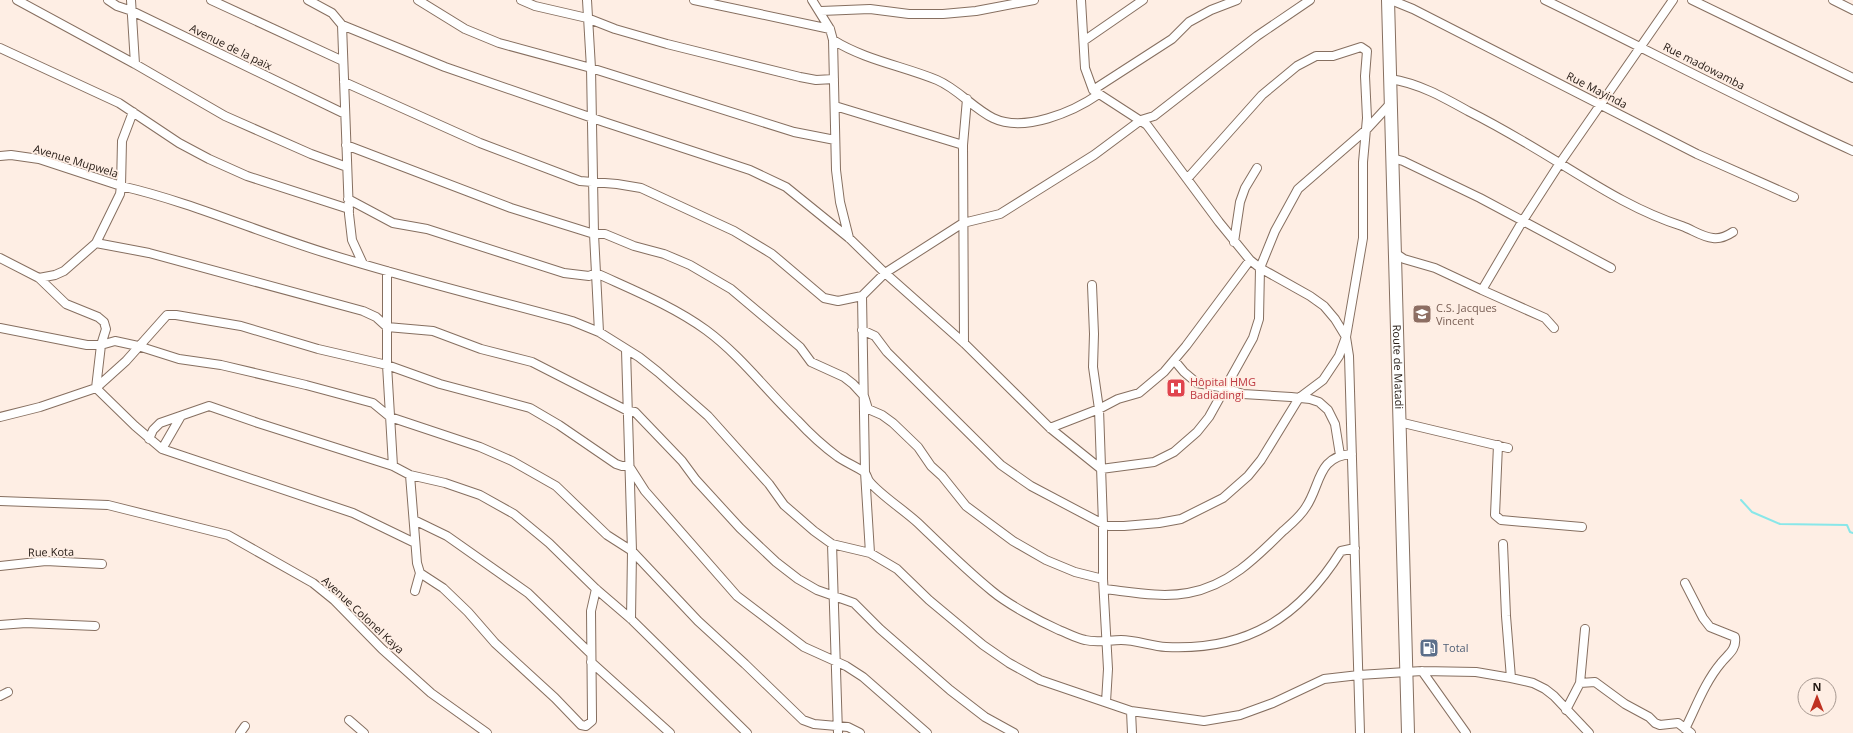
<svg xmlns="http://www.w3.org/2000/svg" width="1853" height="733" font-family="'Open Sans',sans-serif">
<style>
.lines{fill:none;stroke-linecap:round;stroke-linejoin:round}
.stream{stroke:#89e7e9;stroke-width:2}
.minor-casing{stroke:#866f60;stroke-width:10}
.highway-casing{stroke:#866f60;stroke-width:14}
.minor{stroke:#fff;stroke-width:8}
.highway{stroke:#fff;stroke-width:12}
.labels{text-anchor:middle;stroke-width:3.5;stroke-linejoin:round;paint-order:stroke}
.street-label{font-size:11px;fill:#241a14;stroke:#feeee4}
.education-label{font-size:11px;fill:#785e54;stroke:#feeee4;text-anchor:start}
.health-label{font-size:11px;fill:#be3a42;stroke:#feeee4;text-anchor:start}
.service-label{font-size:11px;fill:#4e5e75;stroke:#feeee4;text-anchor:start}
</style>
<rect width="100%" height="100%" fill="#feeee4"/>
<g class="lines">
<!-- stream -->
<path class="stream" d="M1741 500 1752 512 1780 524 1847 525 1850 532 1853 533"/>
<defs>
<path id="minor" d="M17 0 135 64 225 116 311 154 347 167
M108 0 117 6 132 11 345 114
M131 0 135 64
M211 0 343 61
M308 0 332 13 342 25
M418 0 465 29 499 43 591 68 794 132 835 140
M521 0 535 6 587 18 615 29 667 44 800 77 816 80 834 79
M587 0 591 68 594 234 599 332
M694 0 830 29
M812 0 830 29 833 40C865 60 903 66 937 80 958 89 973 108 993 118 1024 133 1073 112 1099 94
M1081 0 1085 68 1093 90 1147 125 1219 222 1250 260 1260 268 1310 296 1324 306 1335 319 1346 337 1349 356 1360 733
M1391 0 1413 9 1697 154 1794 197
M1545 0C1648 50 1749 104 1853 151
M1692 0 1853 78
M1833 0 1853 10
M821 11 870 9 909 14H943L976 11 1034 0
M833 40 836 170 840 202 849 238
M1085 40 1143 0
M0 48 119 103 179 143 209 159 247 176 349 209
M1390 79C1418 83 1443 97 1468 111 1500 127 1530 145 1561 164 1600 188 1638 212 1682 226 1693 230 1702 237 1713 238 1720 239 1727 236 1733 232
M344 82 480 143 580 181 617 184 641 188 734 231 772 254 824 298 838 301 862 296
M1093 90 1172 39 1189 22 1211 10 1237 0
M835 106 963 145
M346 145 511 208 594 234H605L634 246 664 254 690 265 731 289 800 347 811 362 844 377 853 384 864 396 868 409 882 415 893 423 918 447 931 466 942 476 966 506 1013 541 1046 560 1075 572 1103 579
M0 156 11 155 39 159 121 186 122 141 133 112
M1392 158 1403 161 1480 198 1611 268
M348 199 393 223 427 229 564 273 589 276 596 273C633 290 673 306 706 330 740 355 766 390 797 420 809 433 823 446 838 457 843 461 863 470 865 473 867 475 867 478 869 481 879 494 904 510 918 523 942 546 966 570 992 591 1009 605 1039 621 1059 630 1067 633 1076 638 1085 640 1097 643 1109 640 1121 640 1136 640 1151 646 1166 647 1247 651 1299 618 1341 551L1355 548
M1234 242 1240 202 1245 188 1257 168
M96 243 149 253 363 311 376 317 387 327 433 331 481 349 532 362 628 411 635 412 682 461 696 480 740 528 776 562 798 579 817 590 854 603 880 629 950 690 985 717 1014 733
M1395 253 1404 259 1435 268 1482 290 1522 222 1560 163 1673 0
M0 258 39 278 66 304 98 317 104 322 106 329 101 345 96 388 135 426 162 449 353 513 415 543
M363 264 352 240 349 214 342 25 445 67 604 122 750 170 786 187 849 238 885 273 964 343 1050 428 1101 469 1154 462 1174 452 1197 432 1209 417 1253 338 1259 319 1260 268 1275 231 1298 189 1366 130 1390 104
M387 271V365L393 466
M39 278 55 275 64 271 96 243 120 194 121 186C191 202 260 233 329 254 409 279 491 299 572 321L599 332 639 357 658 372 708 416 769 484 784 505 814 531 832 544 870 553 897 569 929 600 983 645 1009 663 1040 680 1131 711 1204 721 1240 715 1273 703 1324 679 1359 675 1422 671 1476 672 1511 678 1533 683 1545 689 1554 696 1589 733
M1092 285 1094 334 1093 367 1099 409 1103 524V579L1108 669 1106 702
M1482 290 1545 318 1554 328
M0 328 87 345H101L115 341 138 346 179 359 221 365 306 385 373 403 390 417 480 447 512 461 556 486 607 535 632 551 698 621 745 664 803 720 814 724 848 727 860 733
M862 330 875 336 887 352 1001 465 1031 486 1103 524 1109 526H1124L1159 523 1181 519 1223 498 1248 476 1261 460 1299 398 1323 380 1339 356 1346 337 1363 238V162L1367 118 1365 76 1367 51 1361 47 1333 56H1316L1297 66 1262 95 1187 179
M964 343 963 145 967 99
M626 350 632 551 631 619
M1174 360 1184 372 1197 383 1225 388 1243 394 1291 397 1310 399 1319 402 1328 410 1335 424 1340 455
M0 417 40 407 96 388 126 361 167 315H176L241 326 318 349 387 365 440 384 530 408 559 425 616 464 622 466H629L645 491 737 596 804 647 846 666 863 677 927 733
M1399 422 1508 448
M1050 428 1099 409 1118 399 1139 393 1164 372 1186 346 1250 260
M149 439 153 430 160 423 209 406 258 423 393 466 410 475 445 483 480 495 514 514 549 543 596 589 631 619 747 733
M1498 445 1495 515 1501 520 1582 527
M162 449 181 416
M410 475 417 563 420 573 415 591
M0 501 108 505 228 535 313 583 334 600 382 649 431 693 487 733
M414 520 447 536 528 593 590 653
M832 544 838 733
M1503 544 1506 616 1511 678
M870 553 865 472 862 296 885 273 963 223 1000 214 1094 155 1141 120 1154 116 1257 36 1310 0
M0 566 46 561 102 564
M420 573 443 588 468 612 495 643 555 698 581 725 586 726 592 721V717L591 611 596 589
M1104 589C1131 592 1161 598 1188 593 1228 586 1256 558 1283 531 1291 524 1300 517 1306 507 1321 485 1317 456 1352 454
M0 625 26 623 95 626
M591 662 670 733
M1422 671 1466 733
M1580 683 1595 682 1625 704 1649 717 1655 723 1660 725 1678 723 1691 733
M0 696 8 692
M1566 710 1580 683 1585 629
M1131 711 1132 733
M349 720 364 733
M1685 729C1696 707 1705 682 1721 663 1727 655 1737 650 1735 637L1710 627 1703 618 1685 583
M240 733 245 726"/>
<g id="highway">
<path id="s1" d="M1388 0 1408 733"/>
</g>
</defs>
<!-- minor casing -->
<use href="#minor" class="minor-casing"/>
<!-- highway casing -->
<use href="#highway" class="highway-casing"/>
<!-- minor -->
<use href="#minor" class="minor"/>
<!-- highway -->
<use href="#highway" class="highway"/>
</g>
<!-- icons -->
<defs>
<symbol id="school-square" viewBox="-11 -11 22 22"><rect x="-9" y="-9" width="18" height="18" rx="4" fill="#8d6e63" stroke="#feeee4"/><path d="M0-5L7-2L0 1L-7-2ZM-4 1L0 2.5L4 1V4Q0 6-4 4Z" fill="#fff"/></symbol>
<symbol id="hospital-square" viewBox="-11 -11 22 22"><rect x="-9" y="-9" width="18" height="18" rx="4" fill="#e0444e" stroke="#feeee4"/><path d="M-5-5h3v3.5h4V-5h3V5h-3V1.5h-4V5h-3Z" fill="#fff"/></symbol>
<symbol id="fuel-square" viewBox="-11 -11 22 22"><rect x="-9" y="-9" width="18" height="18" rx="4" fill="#5c6f8a" stroke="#feeee4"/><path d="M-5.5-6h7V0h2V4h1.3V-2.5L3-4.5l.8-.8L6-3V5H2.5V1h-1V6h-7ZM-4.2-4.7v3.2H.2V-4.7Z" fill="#fff"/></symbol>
</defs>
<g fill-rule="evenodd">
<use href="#school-square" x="1411" y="303" width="22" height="22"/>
<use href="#hospital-square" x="1165" y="377" width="22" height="22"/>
<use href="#fuel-square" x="1418" y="637" width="22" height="22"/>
</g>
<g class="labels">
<!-- street labels -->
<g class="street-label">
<text transform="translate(231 47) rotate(26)" y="4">Avenue de la paix</text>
<text transform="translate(1704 66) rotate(27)" y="4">Rue madowamba</text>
<text transform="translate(1597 90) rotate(27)" y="4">Rue Mayinda</text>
<text transform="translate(76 161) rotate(17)" y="4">Avenue Mupwela</text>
<text dy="4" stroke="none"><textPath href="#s1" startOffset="367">Route de Matadi</textPath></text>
<text transform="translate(51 552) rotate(-1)" y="4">Rue Kota</text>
<text transform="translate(363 615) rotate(43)" y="4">Avenue Colonel Kaya</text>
</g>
<!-- education labels -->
<g class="education-label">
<text x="1436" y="312">C.S. Jacques<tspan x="1436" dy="13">Vincent</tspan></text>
</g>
<!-- health labels -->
<g class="health-label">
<text x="1190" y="386">Hôpital HMG<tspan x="1190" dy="13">Badiadingi</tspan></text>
</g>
<!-- service labels -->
<g class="service-label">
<text x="1443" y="652">Total</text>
</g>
</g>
<!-- north arrow -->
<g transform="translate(1817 697)"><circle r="19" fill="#feeee4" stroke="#a79991"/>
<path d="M0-3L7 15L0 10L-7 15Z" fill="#bf3222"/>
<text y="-6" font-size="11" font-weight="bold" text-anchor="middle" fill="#241a14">N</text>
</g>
</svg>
